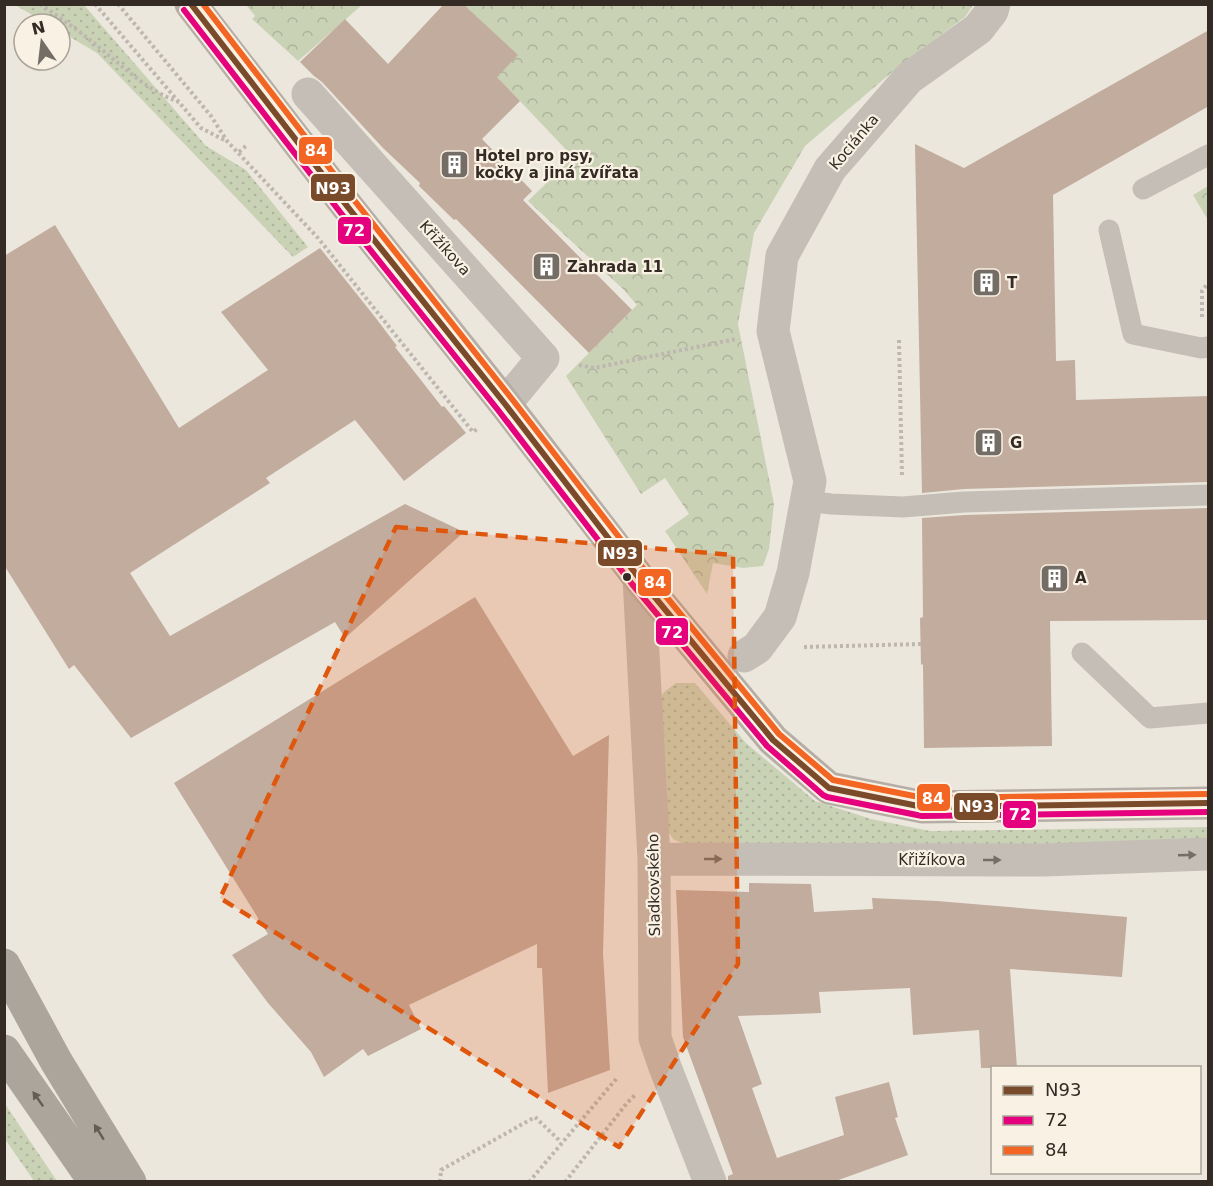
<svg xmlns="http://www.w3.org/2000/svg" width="1213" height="1186" font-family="'DejaVu Sans',sans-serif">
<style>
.grass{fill:url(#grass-dots)}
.forest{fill:url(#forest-crowns)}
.building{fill:#c1ac9e}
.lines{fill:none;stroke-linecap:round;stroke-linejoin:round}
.path{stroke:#bdb7af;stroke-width:4;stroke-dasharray:3 3;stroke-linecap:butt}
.lane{stroke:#c4beb6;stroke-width:21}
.street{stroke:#c4beb6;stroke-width:33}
.secondary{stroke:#b5aea7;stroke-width:33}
.highway{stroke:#aba59c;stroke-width:33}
.bus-1-casing{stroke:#f9f1e3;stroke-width:10}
.bus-2-casing{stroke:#f9f1e3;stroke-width:10}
.bus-3-casing{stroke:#f9f1e3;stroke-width:10}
.bus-1{stroke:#7a4b2a;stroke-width:6}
.bus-2{stroke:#e5007d;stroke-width:6}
.bus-3{stroke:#f26522;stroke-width:6}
.oneway{fill:#756d66}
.oneway2{fill:#645c55}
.marked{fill:#df570d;fill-opacity:0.2;stroke:#df570d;stroke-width:4.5;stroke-dasharray:12 8;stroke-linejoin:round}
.bus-dot{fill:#342b25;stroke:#f9f1e3;stroke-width:2}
.labels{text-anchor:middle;stroke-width:4.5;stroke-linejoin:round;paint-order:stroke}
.street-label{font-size:15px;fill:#342b25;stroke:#f9f1e3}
.poi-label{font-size:15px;font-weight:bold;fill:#342b25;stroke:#f9f1e3;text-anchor:start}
.line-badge{stroke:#f9f1e3;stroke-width:2}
.badge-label{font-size:16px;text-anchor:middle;font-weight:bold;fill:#fff}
</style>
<defs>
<pattern id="grass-dots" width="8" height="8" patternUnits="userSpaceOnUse" patternTransform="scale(1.5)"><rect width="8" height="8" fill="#cad2b6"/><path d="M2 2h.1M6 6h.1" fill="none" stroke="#aeb49c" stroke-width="1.8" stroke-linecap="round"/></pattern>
<pattern id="forest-crowns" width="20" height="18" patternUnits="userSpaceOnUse" patternTransform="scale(1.5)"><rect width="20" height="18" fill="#cad2b6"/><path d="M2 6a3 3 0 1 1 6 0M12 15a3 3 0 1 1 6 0" fill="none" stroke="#aeb49c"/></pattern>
</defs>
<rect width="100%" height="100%" fill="#ece7dd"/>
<!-- grass -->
<path class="grass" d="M15 5H84L206 146 246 170 308 247 293 257 97 53 60 31V24H48Z
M676 683H695L746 743 815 801 871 819 930 831 1208 827V843L688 846 673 839 664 825 659 700 664 692Z
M5 1104 57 1181H34L5 1139Z"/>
<!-- forest -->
<path class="forest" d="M246 5H362L298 61 252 19 255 16Z
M463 5H973L965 17 904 62 805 146 754 233 738 324 774 504 769 549 763 566 743 568 713 563 707 594 665 531 689 514 665 478 641 494 566 376 637 305 623 289 528 201 573 157 497 77Z
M1208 186V220L1193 195Z"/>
<!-- building -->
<path class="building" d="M444 4H463L518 55 497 77 520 101 482 139 532 191 523 200 632 310 589 353 456 219 454 220 419 186 420 183 383 148 322 82 314 76 300 62 345 19 388 64Z
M1209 30V106L1053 195 1056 361 1075 360 1076 400 1209 396V482L964 489 922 493 915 144 964 168Z
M55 225 179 428 268 370 221 312 320 248 375 317 397 346 395 347 442 407 444 406 466 433 404 481 355 420 266 478 270 483 130 573 170 636 405 504 464 532 345 638 335 622 131 738 74 665 69 669 4 565V256Z
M1209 508V620L1050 621 1052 746 924 748 923 664 921 665 920 618 923 617 922 518 965 515Z
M475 597 573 756 609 735 603 953 610 1070 548 1093 542 968H537V944L409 1005 421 1029 368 1056 363 1049 324 1077 311 1052 268 1003 232 955 268 934 174 783Z
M749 883 811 884 814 912 873 909 872 898 937 901 1127 917 1122 977 1010 969 1017 1068H981L979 1030 913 1035 910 988 819 992 821 1013 738 1016 762 1084 752 1088 777 1158 844 1135 835 1097 889 1082 898 1117 895 1118 908 1155 833 1182H728V1176L733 1174 683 1037 676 890 749 892Z"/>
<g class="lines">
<!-- path -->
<path class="path" d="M40 4C61 18 82 33 101 49 126 69 148 91 179 102
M95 4 201 128 226 141
M118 4 211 116 227 141 318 238 473 432 477 429
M239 152 247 145
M1202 317V291L1208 283
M899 340 902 476
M579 365 594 368 736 339
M804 647 921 644
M440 1182 441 1170 535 1117 561 1142
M529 1182 617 1078
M565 1182 627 1103 636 1094"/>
<!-- lane -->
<path class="lane" d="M1143 189 1208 155
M1109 230 1133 334 1201 348 1208 347
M807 501 831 504 903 507 964 502 1208 495
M1082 653 1150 718 1208 713"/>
<!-- street -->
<path class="street" d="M308 94 543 358 505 404
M639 578 654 859 655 1038 665 1067 710 1182
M744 656 757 648 780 617 793 573 810 481 773 331 782 256 830 169 909 78 978 29 992 11 994 4
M654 859 1044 860 1208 854"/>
<!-- secondary -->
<path class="secondary" d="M191 4 347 206 505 404 639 578 773 740 829 788 923 807 1208 803"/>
<!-- highway -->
<path class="highway" d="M4 965 56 1061 130 1182
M4 1051 95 1182"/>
<defs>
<path id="bus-1" d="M191 4 347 206 505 404 639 578 773 740 829 788 923 807 1208 803"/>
<path id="bus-2" d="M184 10 340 212 498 410 632 584 767 746 823 795 827 797 922 816 1208 812"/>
<path id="bus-3" d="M203 4 354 200 512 399 646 572 779 734 833 780 924 798 1208 794"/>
</defs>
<!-- bus-1 casing -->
<use href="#bus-1" class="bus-1-casing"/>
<!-- bus-2 casing -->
<use href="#bus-2" class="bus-2-casing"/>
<!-- bus-3 casing -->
<use href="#bus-3" class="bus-3-casing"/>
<!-- bus-1 -->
<use href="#bus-1" class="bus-1"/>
<!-- bus-2 -->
<use href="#bus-2" class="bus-2"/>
<!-- bus-3 -->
<use href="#bus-3" class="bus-3"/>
</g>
<!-- one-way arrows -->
<defs><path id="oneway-solid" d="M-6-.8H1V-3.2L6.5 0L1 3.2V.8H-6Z" transform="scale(1.5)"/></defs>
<g class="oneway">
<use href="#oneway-solid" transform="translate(1187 855) rotate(-2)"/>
<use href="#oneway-solid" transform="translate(713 859)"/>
<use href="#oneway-solid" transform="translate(992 860)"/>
</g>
<g class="oneway2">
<use href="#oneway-solid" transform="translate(38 1099) rotate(-125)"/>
<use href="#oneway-solid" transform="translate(99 1132) rotate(-122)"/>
</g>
<!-- marked area -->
<path class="marked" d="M396 527 733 555 738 964 619 1147 220 898Z"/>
<!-- icons -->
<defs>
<symbol id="building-square" viewBox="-11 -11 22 22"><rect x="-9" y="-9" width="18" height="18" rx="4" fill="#746d65" stroke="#f9f1e3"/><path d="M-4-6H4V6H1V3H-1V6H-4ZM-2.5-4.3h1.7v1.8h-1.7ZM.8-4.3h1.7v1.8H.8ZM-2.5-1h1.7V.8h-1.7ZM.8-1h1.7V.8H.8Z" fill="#fff"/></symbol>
</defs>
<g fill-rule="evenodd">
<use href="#building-square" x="438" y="148" width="33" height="33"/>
<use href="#building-square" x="530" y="250" width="33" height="33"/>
<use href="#building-square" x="970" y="266" width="33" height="33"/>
<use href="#building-square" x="972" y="426" width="33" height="33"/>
<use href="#building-square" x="1038" y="562" width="33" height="33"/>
</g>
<!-- markers -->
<circle class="bus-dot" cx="627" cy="577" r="5"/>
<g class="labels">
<!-- street labels -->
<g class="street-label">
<text transform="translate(854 142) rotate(-50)" y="5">Kociánka</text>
<text transform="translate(445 248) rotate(48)" y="5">Křižíkova</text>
<text x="932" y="865">Křižíkova</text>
<text transform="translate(654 885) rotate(-91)" y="5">Sladkovského</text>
</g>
<!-- poi labels -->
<g class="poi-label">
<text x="475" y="161">Hotel pro psy,<tspan x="475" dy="17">kočky a jiná zvířata</tspan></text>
<text x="567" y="272">Zahrada 11</text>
<text x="1007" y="288">T</text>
<text x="1010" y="448">G</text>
<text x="1075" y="583">A</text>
</g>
</g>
<g class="line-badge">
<rect x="298" y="136" width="35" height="29" rx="6" fill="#f26522"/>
<rect x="310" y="173" width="46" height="29" rx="6" fill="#7a4b2a"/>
<rect x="337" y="216" width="35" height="29" rx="6" fill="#e5007d"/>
<rect x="597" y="539" width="46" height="28" rx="6" fill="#7a4b2a"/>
<rect x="637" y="568" width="35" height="29" rx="6" fill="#f26522"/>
<rect x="655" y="617" width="34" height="29" rx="6" fill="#e5007d"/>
<rect x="916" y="783" width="35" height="29" rx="6" fill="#f26522"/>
<rect x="953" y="792" width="46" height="29" rx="6" fill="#7a4b2a"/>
<rect x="1002" y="800" width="35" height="29" rx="6" fill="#e5007d"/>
</g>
<g class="badge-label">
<text x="316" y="156">84</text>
<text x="333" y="194">N93</text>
<text x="354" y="236">72</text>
<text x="620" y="559">N93</text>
<text x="655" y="588">84</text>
<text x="672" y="638">72</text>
<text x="933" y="804">84</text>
<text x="976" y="812">N93</text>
<text x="1020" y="820">72</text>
</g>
<!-- border -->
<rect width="1213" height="1186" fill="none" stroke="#342b25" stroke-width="12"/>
<!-- legend -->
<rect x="991" y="1066" width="210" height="108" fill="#f9f1e3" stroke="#aaa297" stroke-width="1.5"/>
<rect x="1003" y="1086" width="30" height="9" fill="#7a4b2a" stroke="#aaa297" stroke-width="1.5"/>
<text x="1045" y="1096" font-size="18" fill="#342b25">N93</text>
<rect x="1003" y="1116" width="30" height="9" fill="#e5007d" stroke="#aaa297" stroke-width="1.5"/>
<text x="1045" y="1126" font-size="18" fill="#342b25">72</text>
<rect x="1003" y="1146" width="30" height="9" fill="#f26522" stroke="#aaa297" stroke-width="1.5"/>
<text x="1045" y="1156" font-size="18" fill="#342b25">84</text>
<!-- north arrow -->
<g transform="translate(42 42) rotate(346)"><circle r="28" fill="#f9f1e3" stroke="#aaa297" stroke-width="1.5"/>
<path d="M0-4.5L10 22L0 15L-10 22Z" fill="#746d65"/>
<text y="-9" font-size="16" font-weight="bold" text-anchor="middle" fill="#342b25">N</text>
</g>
</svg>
